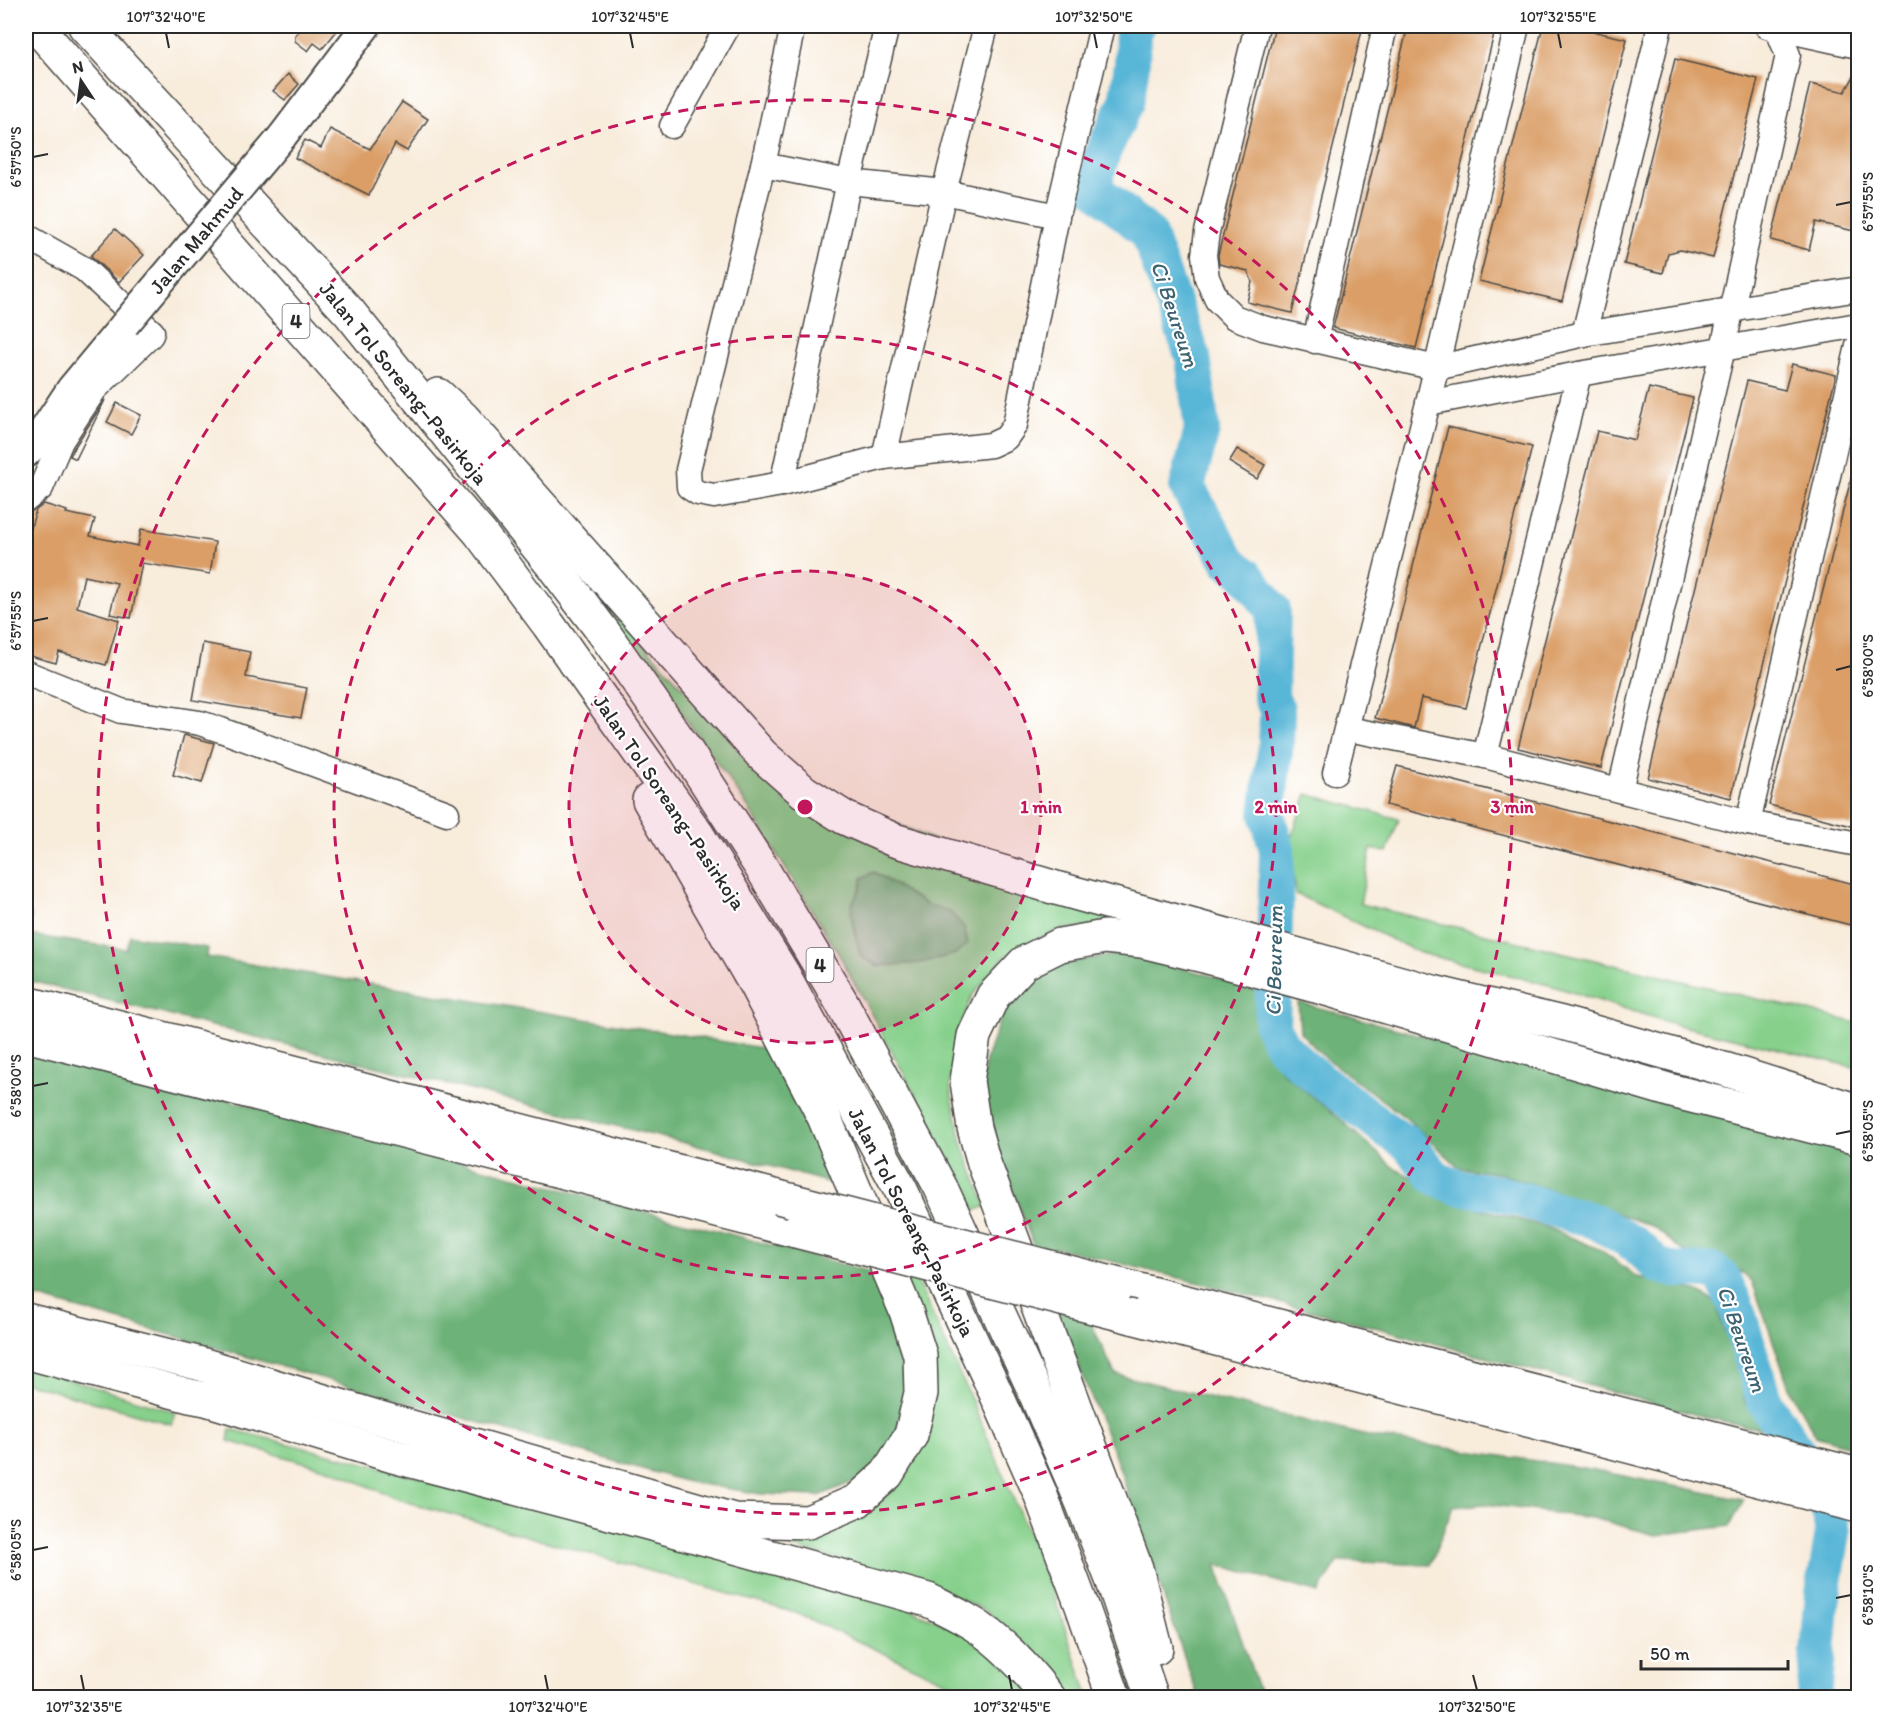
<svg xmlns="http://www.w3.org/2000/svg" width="1884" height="1723" font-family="Itim,sans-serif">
<rect width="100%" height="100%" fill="#fff"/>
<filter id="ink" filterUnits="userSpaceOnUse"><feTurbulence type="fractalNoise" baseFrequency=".0167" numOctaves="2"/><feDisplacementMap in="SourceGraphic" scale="12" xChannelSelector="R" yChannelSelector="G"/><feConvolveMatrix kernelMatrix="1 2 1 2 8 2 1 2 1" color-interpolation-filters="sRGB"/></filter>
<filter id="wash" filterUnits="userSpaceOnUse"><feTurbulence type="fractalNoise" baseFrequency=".008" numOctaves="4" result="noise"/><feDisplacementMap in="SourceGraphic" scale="24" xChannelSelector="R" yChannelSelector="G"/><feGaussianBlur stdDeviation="1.35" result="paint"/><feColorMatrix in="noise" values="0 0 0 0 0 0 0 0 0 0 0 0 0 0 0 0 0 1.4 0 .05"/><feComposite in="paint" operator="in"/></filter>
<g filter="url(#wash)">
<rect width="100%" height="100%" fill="#f8ecdb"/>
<!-- green -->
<g fill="#87d08c" stroke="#597e5c" stroke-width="1.5">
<path d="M597,594L753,763L1133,924L1061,929L1005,956L972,996L957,1035L950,1087L962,1143L986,1206L975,1211L922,1107L838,953L744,801Z"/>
<path d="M1307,794L1399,819L1387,852L1371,849L1360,904L1858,1023V1068L1674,1024L1549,985L1420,953L1296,894L1289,843Z"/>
<path d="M914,1274L973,1403L1050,1585L1089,1697H1066L1030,1651L987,1611L915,1580L716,1527L871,1509L905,1479L928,1432L906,1276Z"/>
<path d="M26,1366L175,1412L172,1424L26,1383Z"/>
<path d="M230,1429L851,1586L982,1638L1035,1697H980L796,1613L394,1498L335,1471L228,1441Z"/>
</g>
<!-- forest -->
<g fill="#6db278" stroke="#4c6e52" stroke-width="1.5">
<path d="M874,872L927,905L949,911L964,927L968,944L955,954L920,963L878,966L861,957C858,944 849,918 852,905C855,893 862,893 862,878Z"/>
<path d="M26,914L31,915L28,935L126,949L130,935L208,948L207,957L774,1050L814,1135L834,1184L713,1150L26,980Z"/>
<path d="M1120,954L1206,974L1257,991L1256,1021L1281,1071L1338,1117L1394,1168L1460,1203L1547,1227L1601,1250L1637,1277L1670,1283L1699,1292L1716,1302L1723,1329L1745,1363L1744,1400L1766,1430L1708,1418L1371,1326L1055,1247L1115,1374L1372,1437L1584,1468L1744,1500L1730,1526L1656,1535L1592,1518L1485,1504L1453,1507L1430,1565L1339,1561L1318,1593L1216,1564L1261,1697H1198L1117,1461L1080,1370L1006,1172L980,1095L986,1059L1006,1002L1053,965Z"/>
<path d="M1298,1002L1858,1154V1449L1816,1436L1791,1393L1752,1281L1728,1262L1681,1250L1654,1227L1570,1196L1501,1174L1460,1168L1406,1118L1324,1057L1300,1032Z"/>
<path d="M26,1046L879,1274L910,1380L892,1449L862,1478L819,1496L761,1494L688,1482L26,1294Z"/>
</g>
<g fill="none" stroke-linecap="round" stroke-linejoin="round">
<!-- river -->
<path stroke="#59b6d7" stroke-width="36" d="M1137,26L1133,31L1132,64L1126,103L1103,152L1093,187L1148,233L1193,357L1202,430L1187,487L1229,562L1246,575L1273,610L1271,698L1277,709L1276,743L1267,814L1277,850L1272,1026L1282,1046L1305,1068L1389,1132L1407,1143L1435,1177L1456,1187L1499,1193L1597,1222L1636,1245L1657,1265L1674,1270L1714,1271L1724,1280L1736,1306L1765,1403L1808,1467L1828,1506L1833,1533L1823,1593L1814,1698"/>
</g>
<g id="blocks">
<!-- building -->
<g fill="#da9e66">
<path d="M292,26H341L322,49L314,43L308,51L295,41V35L299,31Z"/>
<path d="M1275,26H1363L1292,313L1247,302L1252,282L1248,271L1219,264L1218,255Z"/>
<path d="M1408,26H1496L1416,348L1333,328Z"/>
<path d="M1543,26H1570L1627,39L1562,301L1479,281Z"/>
<path d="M1675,59L1758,79L1713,258L1680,250L1668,253L1663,273L1624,264Z"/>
<path d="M1858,69V232L1816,222L1809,250L1771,240L1810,84L1845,92Z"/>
<path d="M288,74L299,84L285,100L273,91Z"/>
<path d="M402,102L428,119L407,151L395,144L369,195L295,158L305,140L321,148L330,129L370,149Z"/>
<path d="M115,229L144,255L119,282L91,256Z"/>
<path d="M1792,364L1836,375L1731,798L1648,778L1747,381L1785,390Z"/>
<path d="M1649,388L1693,398L1601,768L1518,748L1597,431L1635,440Z"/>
<path d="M105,400L76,459L70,456L74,448Z"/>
<path d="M117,403L141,415L131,434L107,422Z"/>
<path d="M1448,427L1532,447L1466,708L1421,698L1414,728L1375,718Z"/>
<path d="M1237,449L1265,465L1257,479L1229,462Z"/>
<path d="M1853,471H1858V800L1852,826L1769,805Z"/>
<path d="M44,504L67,511L66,513L95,519L90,536L138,546L141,529L215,542L210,574L142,563L131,618L110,614L117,583L84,576L77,607L119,620L106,665L59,652L56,663L26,655V543L36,510Z"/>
<path d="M203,643L250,652L246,677L307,688L301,718L193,700Z"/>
<path d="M184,735L214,743L202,783L173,775Z"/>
<path d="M1397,766L1858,885V927L1386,805Z"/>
</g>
</g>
</g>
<g filter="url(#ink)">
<use href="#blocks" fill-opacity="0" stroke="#4a4845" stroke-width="1.5"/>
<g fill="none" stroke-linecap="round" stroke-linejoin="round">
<defs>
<g id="minor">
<path d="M793,26L763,165L688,470L689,487L698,493L714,496L782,484L884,457L991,445L1006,438L1015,425L1057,216L1102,26"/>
<path d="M1257,26L1207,232L1204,255L1207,278L1217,300L1234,317L1263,328L1436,368L1584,334L1858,289"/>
<path d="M1767,26L1858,46"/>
<path d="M672,126L728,26"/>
<path d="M763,165L849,182L944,192L1057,216"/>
<path d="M26,236L84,269L152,332L151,335L95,389L61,441L41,488L26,500"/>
<path d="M1584,334L1660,26"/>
<path d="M1315,341L1385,26"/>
<path d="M1428,403L1579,374L1858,325"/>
<path d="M884,457L944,192L986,26"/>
<path d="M782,484L849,182L887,26"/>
<path d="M26,673L121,711L200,723L221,730L447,813"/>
<path d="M1348,729L1485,756L1748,823L1858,844"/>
<path d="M1485,756L1579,374"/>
<path d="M1335,773L1428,403L1517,26"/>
<path d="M1620,790L1723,348L1788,55L1777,28L1778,26"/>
<path d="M1748,823L1858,346"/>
</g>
<g id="tertiary">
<path d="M281,138L366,26"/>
<path d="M26,453L34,445L71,389L125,324"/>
</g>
<g id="secondary">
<path d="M26,1003L778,1197"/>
<path d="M26,1035L796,1231"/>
<path d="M1119,1285L1858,1475"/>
<path d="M1132,1317L1858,1506"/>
</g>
<g id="motorway">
<path d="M36,26L480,533L548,624L697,834L783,974L901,1190L995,1391L1040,1493L1082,1606L1114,1698"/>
<path d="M85,26L349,312L553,566L604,633L685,749L763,870L842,1003L941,1188L1030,1381L1082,1502L1113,1582L1152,1698"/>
<path d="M438,395L463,418L762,755L804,792L845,818L894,840L1056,888L1433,992L1562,1023L1724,1069L1858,1111"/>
<path d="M26,1320L201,1364L380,1418L734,1520L808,1522L857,1501L887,1474L911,1435L921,1393L920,1355L906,1311L824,1117L755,984L649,800"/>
<path d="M26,1352L190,1396L206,1399L393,1456L652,1524L928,1600C940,1606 953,1612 965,1619C998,1637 1026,1668 1049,1698"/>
<path d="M1156,1648L1136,1568L984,1163L974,1128L967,1081L974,1036L993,996L1024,963L1060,945L1105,937L1142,941L1208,957L1316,986L1672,1091L1858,1138"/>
</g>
</defs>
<!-- minor casing -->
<use href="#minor" stroke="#4a4845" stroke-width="27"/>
<!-- tertiary casing -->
<use href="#tertiary" stroke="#4a4845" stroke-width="32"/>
<!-- secondary casing -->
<use href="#secondary" stroke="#4a4845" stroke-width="36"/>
<!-- motorway casing -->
<use href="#motorway" stroke="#4a4845" stroke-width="36"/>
<!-- minor -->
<use href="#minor" stroke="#fff" stroke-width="24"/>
<!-- tertiary -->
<use href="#tertiary" stroke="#fff" stroke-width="28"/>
<!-- secondary -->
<use href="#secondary" stroke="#fff" stroke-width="33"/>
<!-- motorway -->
<use href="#motorway" stroke="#fff" stroke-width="33"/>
<defs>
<path id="tertiary-bridge" d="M125,324L281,138"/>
<g id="secondary-bridge">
<path d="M778,1197L1119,1285"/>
<path d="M796,1231L1132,1317"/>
</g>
</defs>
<!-- tertiary-bridge casing -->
<use href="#tertiary-bridge" stroke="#4a4845" stroke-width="32" stroke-linecap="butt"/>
<!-- secondary-bridge casing -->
<use href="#secondary-bridge" stroke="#4a4845" stroke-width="36" stroke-linecap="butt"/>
<!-- tertiary-bridge -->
<use href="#tertiary-bridge" stroke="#fff" stroke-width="28"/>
<!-- secondary-bridge -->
<use href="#secondary-bridge" stroke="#fff" stroke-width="33"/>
</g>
</g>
<!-- ticks -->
<path fill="none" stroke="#2b2b2b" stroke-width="2" d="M166,33L169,48M630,33L633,48M1094,33L1097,48M1558,33L1561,48M33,157L48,154M1836,205L1851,202M33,621L48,618M1836,670L1851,666M33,1086L48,1083M1836,1134L1851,1131M33,1550L48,1547M1836,1598L1851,1595M81,1675L84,1690M545,1675L548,1690M1009,1675L1012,1690M1473,1675L1477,1690"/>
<!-- distance rings -->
<circle cx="805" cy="807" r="236" fill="#c2185b" fill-opacity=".12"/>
<g fill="none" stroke="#c2185b" stroke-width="3" stroke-dasharray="10 8">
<circle cx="805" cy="807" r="236"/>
<circle cx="805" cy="807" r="471"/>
<circle cx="805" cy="807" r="707"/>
</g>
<g text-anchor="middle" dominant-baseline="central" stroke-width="4.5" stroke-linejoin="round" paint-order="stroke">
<!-- shield labels -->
<g fill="#fff" stroke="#6b6b6b" stroke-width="1.5">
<rect x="282.5" y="304" width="27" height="34" rx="4.5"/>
<rect x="806.5" y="948" width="27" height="34" rx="4.5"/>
</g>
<g font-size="20" font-weight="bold" fill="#2b2b2b">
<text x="296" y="321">4</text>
<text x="820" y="965">4</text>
</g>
<!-- street labels -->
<g font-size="21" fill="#2b2b2b" stroke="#fff">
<text transform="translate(196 240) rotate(-50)">Jalan Mahmud</text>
<text transform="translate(404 383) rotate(51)">Jalan Tol Soreang–Pasirkoja</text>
<text transform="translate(670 802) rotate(56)">Jalan Tol Soreang–Pasirkoja</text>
<text transform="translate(912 1222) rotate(63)">Jalan Tol Soreang–Pasirkoja</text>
</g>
<!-- water labels -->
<g font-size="22" font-style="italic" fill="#3d6370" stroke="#fff">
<text transform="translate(1175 314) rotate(72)">Ci Beureum</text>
<text transform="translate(1274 961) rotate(-89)">Ci Beureum</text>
<text transform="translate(1742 1339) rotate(71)">Ci Beureum</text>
</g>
</g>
<circle cx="805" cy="807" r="9" fill="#c2185b" stroke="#fff" stroke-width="3"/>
<g font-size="18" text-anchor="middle" font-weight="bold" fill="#c2185b" stroke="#fff" stroke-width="4.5" stroke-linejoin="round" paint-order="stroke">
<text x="1041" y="813">1 min</text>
<text x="1276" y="813">2 min</text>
<text x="1512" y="813">3 min</text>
</g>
<!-- margin -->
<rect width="1884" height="1723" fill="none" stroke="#fff" stroke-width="66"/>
<!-- north arrow -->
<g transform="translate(81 81) rotate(347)" stroke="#ffffff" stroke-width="4.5" paint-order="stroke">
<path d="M0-4.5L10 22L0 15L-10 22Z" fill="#2b2b2b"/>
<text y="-9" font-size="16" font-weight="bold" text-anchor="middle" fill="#2b2b2b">N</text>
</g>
<!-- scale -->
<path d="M1641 1660v9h147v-9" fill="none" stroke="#2b2b2b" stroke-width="3"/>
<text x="1650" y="1660" font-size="18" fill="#2b2b2b" stroke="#ffffff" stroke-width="4.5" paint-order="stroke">50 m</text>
<rect x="33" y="33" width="1818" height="1657" fill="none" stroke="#2b2b2b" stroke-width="2"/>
<g font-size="15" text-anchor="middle" fill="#2b2b2b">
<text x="166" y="22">107°32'40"E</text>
<text x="630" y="22">107°32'45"E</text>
<text x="1094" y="22">107°32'50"E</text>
<text x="1558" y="22">107°32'55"E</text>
<text transform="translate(16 157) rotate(-90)" y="5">6°57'50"S</text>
<text transform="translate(1868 202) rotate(-90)" y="5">6°57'55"S</text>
<text transform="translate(16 621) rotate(-90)" y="5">6°57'55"S</text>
<text transform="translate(1868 666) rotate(-90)" y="5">6°58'00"S</text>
<text transform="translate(16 1086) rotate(-90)" y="5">6°58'00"S</text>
<text transform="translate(1868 1131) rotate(-90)" y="5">6°58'05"S</text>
<text transform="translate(16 1550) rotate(-90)" y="5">6°58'05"S</text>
<text transform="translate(1868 1595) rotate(-90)" y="5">6°58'10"S</text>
<text x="84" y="1712">107°32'35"E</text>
<text x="548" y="1712">107°32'40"E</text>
<text x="1012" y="1712">107°32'45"E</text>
<text x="1477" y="1712">107°32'50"E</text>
</g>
</svg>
